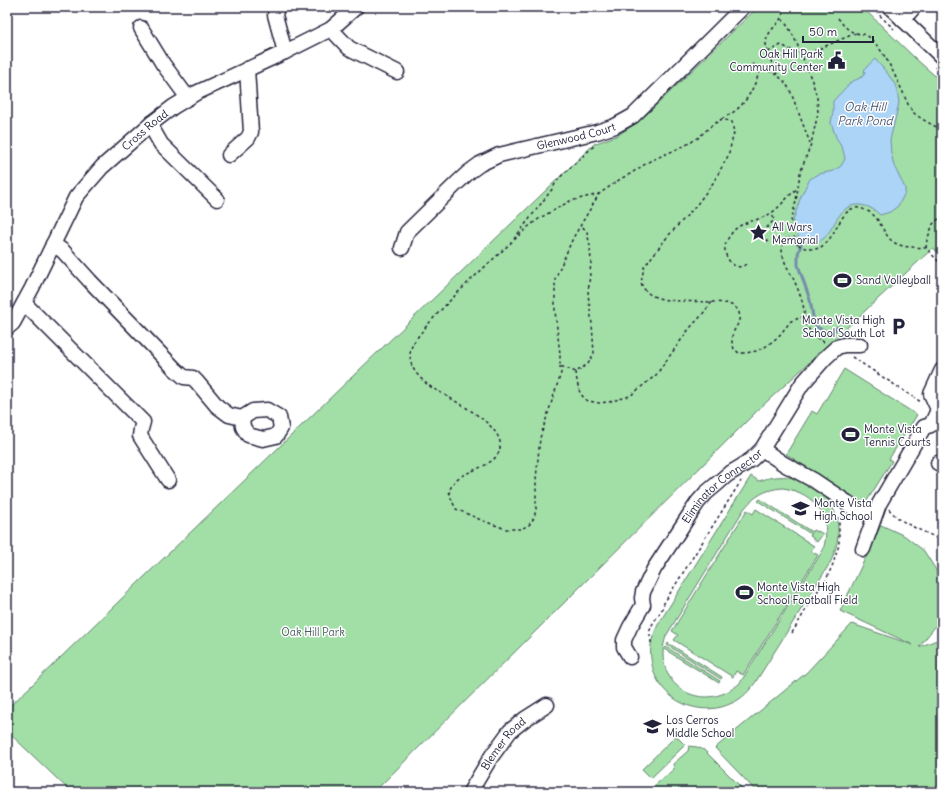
<svg xmlns="http://www.w3.org/2000/svg" width="949" height="799" font-family="Delius,sans-serif">
<rect width="100%" height="100%" fill="#fff"/>
<filter id="ink" filterUnits="userSpaceOnUse"><feTurbulence type="fractalNoise" baseFrequency=".025" numOctaves="2"/><feDisplacementMap in="SourceGraphic" scale="8" xChannelSelector="R" yChannelSelector="G"/><feConvolveMatrix kernelMatrix="1 2 1 2 8 2 1 2 1" color-interpolation-filters="sRGB"/></filter>
<g filter="url(#ink)">
<!-- green -->
<g fill="#a2dfa6" stroke="#628070" fill-rule="evenodd">
<path d="M758,7H862L916,59L942,82V256L933,248L759,409L374,792H71L7,731V709L594,144L618,135L632,126L648,113Z"/>
<path d="M844,369L917,415L889,459L892,461L865,504L786,454L812,411L817,414Z"/>
<path d="M751,476L759,481C779,474 795,475 813,487C841,504 844,535 830,563L755,683C749,691 742,699 732,703C704,717 668,705 655,675C651,664 649,651 652,640C654,634 656,628 659,623ZM783,488C816,493 833,518 823,550L740,683C702,717 650,684 666,636L744,509C754,496 766,489 783,488Z"/>
<path d="M760,499L812,532L813,530L817,532L818,531L823,534L817,542L813,539V538L810,536L811,534L758,501Z"/>
<path d="M756,509L814,546L811,551L818,555L743,675L736,671L733,677L674,640L678,635L672,631L747,510L753,514Z"/>
<path d="M881,525L905,536L924,551L936,570L942,592V598L938,623L919,647L942,638V738L941,737L942,739V792H757L715,748L806,673L852,624L913,645L840,611Z"/>
<path d="M668,643L722,677L721,679L667,645Z"/>
<path d="M666,647L720,681L719,683L664,649Z"/>
<path d="M676,736L685,745L651,778L642,769Z"/>
<path d="M689,746L697,747L704,750L746,792H647L674,769L673,764L688,751Z"/>
</g>
<!-- water -->
<path fill="#acd4f6" stroke="#758dab" d="M875,59L888,74L896,86L898,96L899,103L890,140L891,153L894,166L905,188V193L898,206L890,212L880,215C874,209 867,205 858,205C834,204 834,242 813,243C808,243 803,241 799,239L793,221L800,199L806,186L810,179L819,174L833,171L841,166L845,159L843,150L836,137L831,123L833,112V101L851,82L862,77L865,72L864,70C868,66 871,62 875,59Z"/>
<g fill="none" stroke-linecap="round" stroke-linejoin="round">
<!-- stream -->
<path stroke="#758dab" stroke-width="3" d="M803,241L801,244L798,254V265L810,300L814,322L818,328L828,332L833,331L838,327"/>
<defs>
<g id="minor">
<path d="M277,7L275,15L285,52"/>
<path d="M890,7L942,57"/>
<path d="M903,20L914,7"/>
<path d="M141,28L163,64L188,98"/>
<path d="M331,29L349,48L397,72"/>
<path d="M152,123L153,130L161,144L217,199"/>
<path d="M229,155L248,138L251,132L247,69"/>
<path d="M53,244L63,251L90,281L175,369L184,377L193,378L197,382L217,406L229,415L242,418L253,411L267,410L279,417L281,428L276,436L263,439L248,435L243,427L242,418"/>
<path id="s1" d="M402,248L407,232L457,183L469,172L480,164L499,155L597,132L615,126L633,116L743,7"/>
<path d="M24,303L143,422L141,429L140,436L168,480"/>
<path id="s2" d="M7,328L13,323L32,288L76,197L102,167L152,123L173,107L196,93L285,52L331,29L356,7"/>
<path d="M942,370L931,394L942,418"/>
<path d="M762,449L784,464L815,481L845,501L854,509L866,513L876,512"/>
<path d="M938,463L942,465"/>
<path d="M863,549L879,504L924,427L931,425L938,410"/>
<path id="s3" d="M630,657L624,647V640L630,627L643,605L642,598L643,592L654,569L688,517L698,502L706,493L718,483L727,475L742,466L752,459L762,449L802,384L825,358L837,347L844,345H860"/>
<path id="s4" d="M470,792L491,757L510,731L525,719L547,705"/>
</g>
</defs>
<!-- minor casing -->
<use href="#minor" stroke="#22223b" stroke-width="17"/>
<!-- path -->
<g stroke="#22223b" stroke-width="1.5" stroke-dasharray="3 3" stroke-linecap="butt">
<path d="M871,7L894,29"/>
<path d="M838,18C843,25 848,31 856,33C863,35 864,32 870,38C885,52 893,72 902,90C905,97 908,106 913,112C920,119 933,125 942,130"/>
<path d="M782,19C792,30 796,42 802,56"/>
<path d="M768,52L781,45L801,55"/>
<path d="M752,64L767,70L777,75L784,81L790,90L810,143"/>
<path d="M935,67L942,74"/>
<path d="M777,74C773,65 767,54 766,44C766,28 785,24 783,7"/>
<path d="M722,119C726,116 731,114 735,111C749,100 755,84 761,68"/>
<path d="M514,239L553,188L557,180L596,144"/>
<path d="M768,242C764,240 763,237 762,233L774,220L772,213"/>
<path d="M797,245L790,225L796,201L800,173L811,144L818,113L817,97L812,81L802,56L856,33"/>
<path d="M926,248L927,240L933,224L942,216"/>
<path d="M746,264C736,273 724,258 725,248C725,243 728,238 731,234C739,222 753,222 766,216C779,210 786,197 798,188"/>
<path d="M712,302C723,302 743,304 739,320C738,326 733,330 732,337C731,341 733,345 734,349L739,353H746L756,351L765,347L778,337L791,321L805,316"/>
<path d="M824,342C818,339 811,334 808,328C803,320 805,309 802,301C800,294 797,287 794,280C788,268 775,250 787,237C796,241 798,248 811,249C836,251 837,205 859,208C861,208 863,209 865,210C882,216 882,236 895,243C904,248 916,247 926,248L939,262"/>
<path d="M852,357L921,402"/>
<path d="M560,366L561,373L540,438L536,479V509L534,518L529,525L521,529H506L481,520L456,509L452,501L449,491C452,485 454,480 460,477C472,469 497,465 500,448C505,423 445,397 428,385C422,380 415,373 412,366C410,360 409,352 412,346C415,339 425,328 430,322C460,288 495,258 528,227L540,218L570,201L599,194"/>
<path d="M576,372L577,382L580,393L584,398L588,401L599,403L609,402L630,396L656,375L689,329L701,316L712,302C695,301 665,303 651,295C646,292 643,288 641,283L644,267L668,236L695,207L713,183L728,156L734,133L732,122L722,119L712,125L698,138L684,146L650,161L630,174L622,178L599,194L573,238L555,279V311L560,354V366L576,372L588,364L594,353L592,324L588,294L591,262L590,246L587,232L581,225"/>
<path d="M889,509C901,525 926,531 942,541"/>
<path d="M837,519L845,516"/>
<path d="M792,633L814,596L826,580L833,564L839,545V518"/>
<path d="M651,643C651,639 649,634 650,630C653,620 662,613 664,603L741,481"/>
</g>
<!-- minor -->
<use href="#minor" stroke="#fff" stroke-width="14"/>
</g>
</g>
<!-- icons -->
<defs>
<symbol id="civic-bare" viewBox="-9 -9 18 18"><path d="M-.6-6.5H3V-4.5H.6V-3L4-1V1h2V6H-6V1h2V-1L-.6-3ZM-1.2 2.5V6h2.4V2.5Z" fill="#22223b" stroke="#fff" stroke-width="2.5" paint-order="stroke"/></symbol>
<symbol id="sight-bare" viewBox="-9 -9 18 18"><path d="M0-6L1.8-2.2L6-1.7L2.9 1.2L3.7 5.4L0 3.3L-3.7 5.4L-2.9 1.2L-6-1.7L-1.8-2.2Z" fill="#22223b" stroke="#fff" stroke-width="2.5" paint-order="stroke"/></symbol>
<symbol id="stadium-bare" viewBox="-9 -9 18 18"><path d="M0-5a6.5 5 0 1 0 0 10a6.5 5 0 1 0 0-10ZM-3.5-1.8h7v3.6h-7Z" fill="#22223b" stroke="#fff" stroke-width="2.5" paint-order="stroke"/></symbol>
<symbol id="parking-bare" viewBox="-9 -9 18 18"><path d="M-3.5-5.5H1a3.5 3.5 0 0 1 0 7H-1V5.5H-3.5ZM-1-3.4V-.6H.8a1.4 1.4 0 0 0 0-2.8Z" fill="#22223b" stroke="#fff" stroke-width="2.5" paint-order="stroke"/></symbol>
<symbol id="school-bare" viewBox="-9 -9 18 18"><path d="M0-5L7-2L0 1L-7-2ZM-4 1L0 2.5L4 1V4Q0 6-4 4Z" fill="#22223b" stroke="#fff" stroke-width="2.5" paint-order="stroke"/></symbol>
</defs>
<g fill-rule="evenodd">
<use href="#civic-bare" x="824" y="48" width="25" height="25"/>
<use href="#sight-bare" x="746" y="220" width="25" height="25"/>
<use href="#stadium-bare" x="830" y="268" width="25" height="25"/>
<use href="#parking-bare" x="886" y="314" width="25" height="25"/>
<use href="#stadium-bare" x="838" y="422" width="25" height="25"/>
<use href="#school-bare" x="788" y="496" width="25" height="25"/>
<use href="#stadium-bare" x="732" y="580" width="25" height="25"/>
<use href="#school-bare" x="640" y="714" width="25" height="25"/>
</g>
<g text-anchor="middle" dominant-baseline="central" stroke-width="3" stroke-linejoin="round" paint-order="stroke">
<!-- poi labels -->
<g font-size="11" fill="#22223b" stroke="#fff" text-anchor="start">
<text x="823" y="54" text-anchor="end">Oak Hill Park<tspan x="823" dy="13">Community Center</tspan></text>
<text x="772" y="227">All Wars<tspan x="772" dy="13">Memorial</tspan></text>
<text x="856" y="280">Sand Volleyball</text>
<text x="885" y="320" text-anchor="end">Monte Vista High<tspan x="885" dy="13">School South Lot</tspan></text>
<text x="864" y="429">Monte Vista<tspan x="864" dy="13">Tennis Courts</tspan></text>
<text x="814" y="503">Monte Vista<tspan x="814" dy="13">High School</tspan></text>
<text x="757" y="587">Monte Vista High<tspan x="757" dy="13">School Football Field</tspan></text>
<text x="666" y="720">Los Cerros<tspan x="666" dy="13">Middle School</tspan></text>
</g>
<!-- street labels -->
<g font-size="11" fill="#22223b" stroke="#fff">
<text stroke="none"><textPath href="#s2" startOffset="245">Cross Road</textPath></text>
<text stroke="none"><textPath href="#s1" startOffset="217">Glenwood Court</textPath></text>
<text stroke="none"><textPath href="#s3" startOffset="206">Eliminator Connector</textPath></text>
<text stroke="none"><textPath href="#s4" startOffset="59">Blemer Road</textPath></text>
</g>
<!-- park labels -->
<g font-size="11" fill="#485b5b" stroke="#fff">
<text x="313" y="632">Oak Hill Park</text>
</g>
<!-- water labels -->
<g font-size="12" font-style="italic" fill="#4b5773" stroke="#fff">
<text x="865" y="106">Oak Hill<tspan x="865" dy="14">Park Pond</tspan></text>
</g>
</g>
<!-- margin -->
<rect width="949" height="799" fill="none" stroke="#fff" stroke-width="24"/>
<rect x="12" y="12" width="925" height="775" fill="none" stroke="#22223b" stroke-width="1.5" filter="url(#ink)"/>
<!-- scale -->
<path d="M803 36v6h70v-6" fill="none" stroke="#22223b" stroke-width="2"/>
<text x="809" y="36" font-size="12" fill="#22223b" stroke="#ffffff" stroke-width="3" paint-order="stroke">50 m</text>
</svg>
